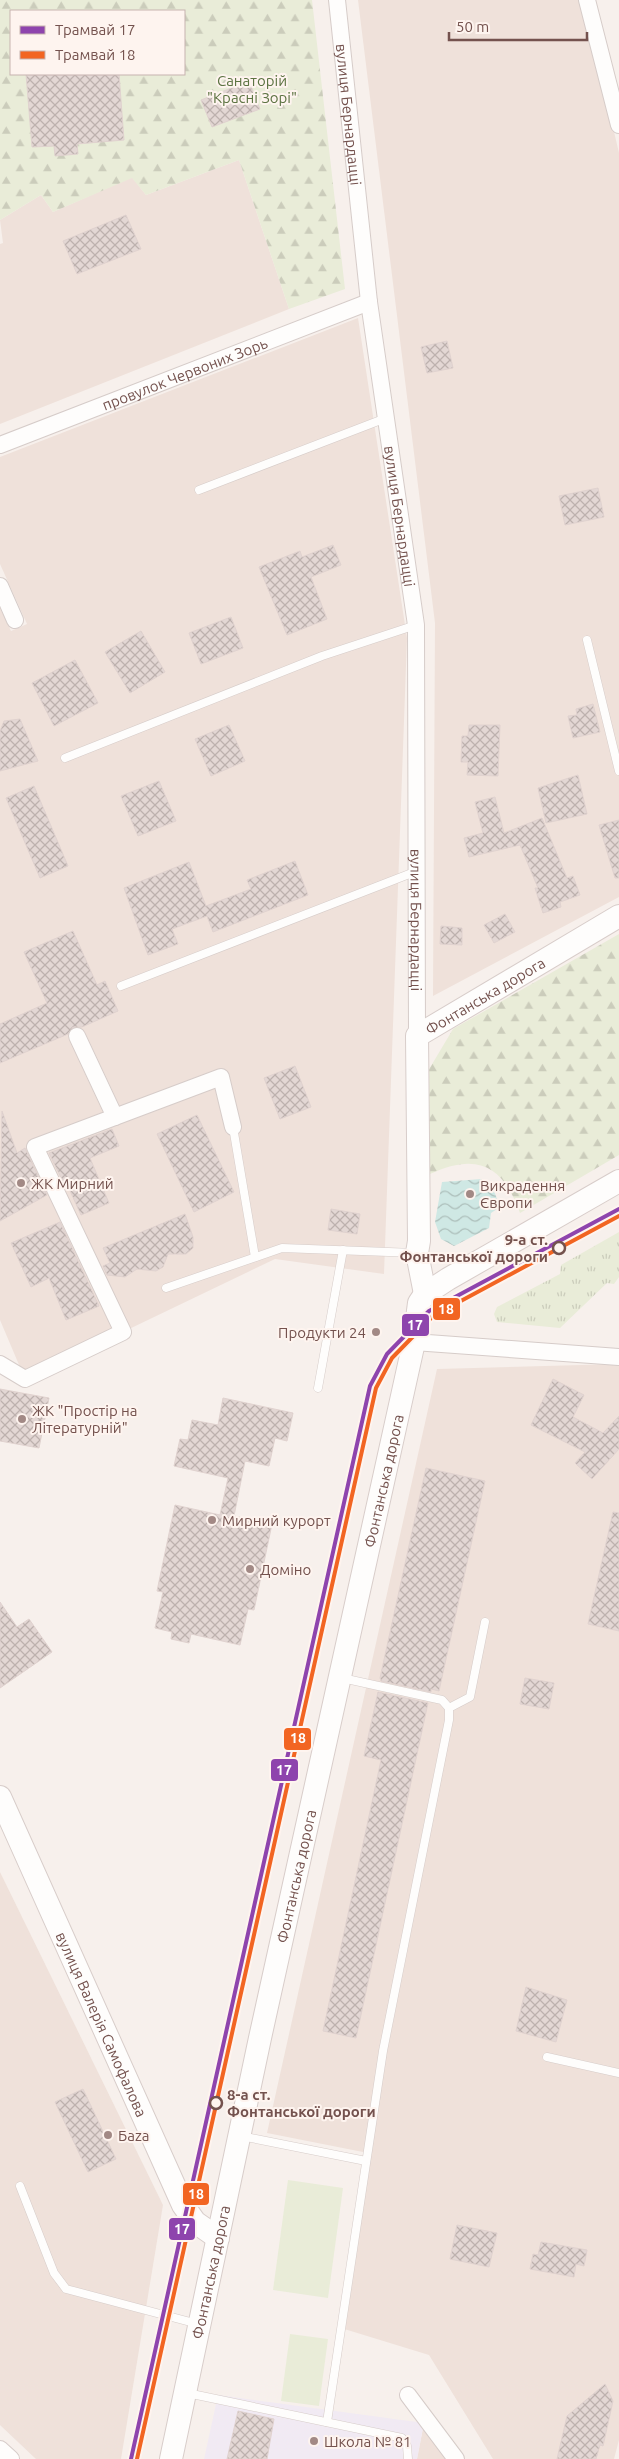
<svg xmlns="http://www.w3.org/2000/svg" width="619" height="2459" font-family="Ubuntu,sans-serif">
<defs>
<pattern id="grass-tufts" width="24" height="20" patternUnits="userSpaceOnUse" patternTransform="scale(1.25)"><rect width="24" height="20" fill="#e9ecd8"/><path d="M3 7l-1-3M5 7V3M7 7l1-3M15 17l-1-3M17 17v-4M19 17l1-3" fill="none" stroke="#cbccbb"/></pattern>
<pattern id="forest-firs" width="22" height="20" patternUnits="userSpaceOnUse" patternTransform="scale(1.25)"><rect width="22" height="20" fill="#e9ecd8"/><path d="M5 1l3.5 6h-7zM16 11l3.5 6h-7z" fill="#cbccbb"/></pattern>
<pattern id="water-waves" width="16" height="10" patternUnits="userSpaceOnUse" patternTransform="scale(1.25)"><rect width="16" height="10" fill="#cfe8e4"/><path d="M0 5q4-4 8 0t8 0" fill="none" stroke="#adbfbb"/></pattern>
<pattern id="building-cross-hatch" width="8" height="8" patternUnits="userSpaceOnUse" patternTransform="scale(1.25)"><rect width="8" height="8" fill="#e3d7d4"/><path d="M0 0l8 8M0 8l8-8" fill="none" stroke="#bdb1ae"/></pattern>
</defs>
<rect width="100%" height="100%" fill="#f7f0ec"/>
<!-- residential -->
<g fill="#efe1da">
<path d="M358,0H583L619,153V897L433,996L435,623Z"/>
<path d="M239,160L289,309L0,424V244L3,243L0,220L41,195L53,212L132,177L146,195Z"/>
<path d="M358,318L407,638L384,1274L275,1259L25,1379L0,1320V608L11,631L27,624L0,564V457Z"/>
<path d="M619,1364V2440L614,2459H493L429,2355L341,2328L368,2153L267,2133L437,1369Z"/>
<path d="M0,1872L163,2205L121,2459H36L0,2425Z"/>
<path d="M424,2423L452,2459H417Z"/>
</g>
<!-- education -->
<path fill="#f1eaf3" d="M218,2395L424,2423L417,2459H204Z"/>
<!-- grass -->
<path fill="url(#grass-tufts)" d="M619,1232V1277L614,1284L607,1283L560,1328L497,1322L494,1314L497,1307L560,1274L561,1265Z"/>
<!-- forest -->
<g fill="url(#forest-firs)" fill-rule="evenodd">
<path d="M0,0H312L345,289L289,309L239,160L146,195L132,178L53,212L41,195L0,220ZM11,11H184V74H11Z"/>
<path d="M619,934V1155L520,1213C503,1165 477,1152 430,1174L428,1071L453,1029Z"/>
</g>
<!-- garden -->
<g fill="#e9ecd8">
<path d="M288,2180L343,2188L328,2298L273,2290Z"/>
<path d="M290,2334L328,2339L319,2406L281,2401Z"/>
</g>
<!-- water -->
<path fill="url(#water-waves)" d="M482,1179L491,1183L500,1207L491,1213L489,1228L454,1246L441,1239L435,1222L442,1182Z"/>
<!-- building -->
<g fill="url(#building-cross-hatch)" stroke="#e0d2cf">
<path d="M26,74H119L124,140L77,144L78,154L55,156L54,146L32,147Z"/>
<path d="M249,81L260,109L212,127L201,100Z"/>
<path d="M126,215L141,249L77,274L63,241Z"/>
<path d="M447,341L453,368L427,373L421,347Z"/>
<path d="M598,488L604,517L565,525L559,496Z"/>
<path d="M333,545L341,565L311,577L327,619L287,635L259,567L300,551L302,557Z"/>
<path d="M231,617L243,648L201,664L189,633Z"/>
<path d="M141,631L165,672L130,693L105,652Z"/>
<path d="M75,660L98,703L54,726L32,683Z"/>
<path d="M593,704L600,732L573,738L568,716L577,715L576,709Z"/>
<path d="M20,719L38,761L0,771V731L4,721Z"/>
<path d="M229,725L245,761L211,776L195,739Z"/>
<path d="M469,725H500L498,776L467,775L468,762H461L462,736H468Z"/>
<path d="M578,775L587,814L546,823L538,788Z"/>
<path d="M159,781L176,821L138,836L121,796Z"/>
<path d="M34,786L68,866L40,878L6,798Z"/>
<path d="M495,797L504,833L542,818L567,878L573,876L580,895L560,902L561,907L543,913L535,888H538L520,845L469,857L464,838L483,833L475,802Z"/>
<path d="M619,820V878H615L599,825Z"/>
<path d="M295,861L308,895L213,932L207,916L172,929L178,944L148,955L124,888L189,862L206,906L251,889L247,880Z"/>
<path d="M505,914L515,932L494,943L484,925Z"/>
<path d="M441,926L462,928V945L440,944Z"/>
<path d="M73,931L97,985L105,981L118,1011L82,1027H73L68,1034L0,1063V1024L47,1003L24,952Z"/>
<path d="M295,1066L311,1107L280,1119L264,1078Z"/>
<path d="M2,1111L17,1153L25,1148L47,1195L0,1221Z"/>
<path d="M197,1115L234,1192L194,1212L157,1134Z"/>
<path d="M112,1129L119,1146L90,1158L109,1203L81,1215L67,1184L65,1186L49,1153Z"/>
<path d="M331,1209L360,1214L357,1234L328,1230Z"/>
<path d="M185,1214L193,1237V1248L186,1254H168L163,1267L156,1271L137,1269L125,1277L107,1275L103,1266L110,1263L103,1248Z"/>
<path d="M60,1222L99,1306L66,1320L49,1278L31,1287L11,1243Z"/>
<path d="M553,1379L584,1395L573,1417L603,1433L619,1416V1449L592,1479L575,1463L585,1452L531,1425Z"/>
<path d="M0,1389L49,1398L39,1448L0,1441Z"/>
<path d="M223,1398L293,1413L287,1441L275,1438L269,1466L245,1461L234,1516L272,1524L254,1610L248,1609L240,1645L191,1634L189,1643L171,1639L172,1632L155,1628L163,1592L157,1591L175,1505L220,1515L228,1478L174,1466L180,1439L188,1440L192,1420L218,1425Z"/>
<path d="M426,1468L485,1481L439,1691L431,1689V1692L381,1681L380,1678Z"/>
<path d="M613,1512L619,1513V1631L588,1624Z"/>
<path d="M0,1602L17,1627L29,1619L52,1652L0,1688Z"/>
<path d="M525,1678L554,1683L549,1709L520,1704Z"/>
<path d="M378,1692L428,1703L356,2038L323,2031L381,1760L364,1756Z"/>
<path d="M526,1987L567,2000L556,2042L516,2031Z"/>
<path d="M83,2089L116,2159L88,2172L55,2102Z"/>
<path d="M457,2225L497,2233L489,2267L450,2259Z"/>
<path d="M541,2242L587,2250L584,2266L576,2264L574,2277L530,2269L533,2254L538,2255Z"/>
<path d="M605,2384L613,2401L603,2446L600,2445L596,2459H557L567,2416Z"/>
<path d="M238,2411L274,2419L267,2459H227Z"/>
</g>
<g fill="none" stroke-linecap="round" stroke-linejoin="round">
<defs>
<g id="lane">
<path d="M199,490L386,418"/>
<path d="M587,640L619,771"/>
<path d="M65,758L322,656L416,625"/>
<path d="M121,986L417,871"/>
<path d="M233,1127L255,1257"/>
<path d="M166,1288L282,1248L415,1253"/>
<path d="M318,1388L343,1250"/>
<path d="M449,1708L470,1697L485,1622"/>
<path d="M547,2057L619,2073"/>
<path d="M241,2136L366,2161"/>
<path d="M20,2186L54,2273L66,2289L198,2324"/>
<path d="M187,2393L402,2438L407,2446L408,2459"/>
<path d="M327,2422L383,2051L449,1720V1708L442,1700L342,1678"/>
</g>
<g id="street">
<path id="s1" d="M337,0L369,302L416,625L417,1036"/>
<path d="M587,0L619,125"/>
<path id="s2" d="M0,445L369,302"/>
<path d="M0,586L15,620"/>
<path d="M77,1036L115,1117"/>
<path d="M414,1342L619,1357"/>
<path d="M0,1364L25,1379L123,1332L35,1147L221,1077L233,1127"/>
<path d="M408,2395L456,2459"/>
<path d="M0,2449L11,2459"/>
</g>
<g id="secondary">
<path id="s3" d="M425,1294L417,1253L419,1241L417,1036L619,916"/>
<path id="s4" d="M0,1797L183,2205L195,2222L218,2238"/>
<path id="s5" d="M171,2459L260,2038L414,1342L419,1303L425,1294L448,1279L619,1181"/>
</g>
</defs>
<!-- lane casing -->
<use href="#lane" stroke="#d6ccc9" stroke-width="9"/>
<!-- street casing -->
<use href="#street" stroke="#d6ccc9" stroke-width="18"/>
<!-- secondary casing -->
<use href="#secondary" stroke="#d8cdca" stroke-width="24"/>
<!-- lane -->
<use href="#lane" stroke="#fefdfc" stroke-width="8"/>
<!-- street -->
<use href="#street" stroke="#fefdfc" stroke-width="16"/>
<!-- secondary -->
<use href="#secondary" stroke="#fefdfc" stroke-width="22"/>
<defs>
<path id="tram-1" d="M131,2459L370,1386L387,1354L429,1311L619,1209"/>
<path id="tram-2" d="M137,2459L376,1388L392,1358L433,1316L619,1216"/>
</defs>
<!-- tram-1 casing -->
<use href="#tram-1" stroke="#fef4ef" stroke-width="8"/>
<!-- tram-2 casing -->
<use href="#tram-2" stroke="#fef4ef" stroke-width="8"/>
<!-- tram-1 -->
<use href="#tram-1" stroke="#8e44ad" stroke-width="4"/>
<!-- tram-2 -->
<use href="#tram-2" stroke="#f26522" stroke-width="4"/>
</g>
<!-- markers -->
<g fill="#a28985" stroke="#fef4ef" stroke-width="2">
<circle cx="21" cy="1183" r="5"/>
<circle cx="470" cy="1194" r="5"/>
<circle cx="376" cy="1332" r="5"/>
<circle cx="22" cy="1419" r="5"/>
<circle cx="212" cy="1520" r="5"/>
<circle cx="250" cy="1569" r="5"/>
<circle cx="108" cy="2135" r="5"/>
<circle cx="314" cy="2441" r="5"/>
</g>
<g fill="#fef4ef" stroke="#74524e" stroke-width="2.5">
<circle cx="559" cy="1248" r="6"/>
<circle cx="216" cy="2103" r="6"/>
</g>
<g text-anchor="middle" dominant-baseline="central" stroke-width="4" stroke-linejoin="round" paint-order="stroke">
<!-- park labels -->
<g font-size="15" fill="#5d7443" stroke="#fef4ef">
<text x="252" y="80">Санаторій<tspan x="252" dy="17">"Красні Зорі"</tspan></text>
</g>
<!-- street labels -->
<g font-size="15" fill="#74524e" stroke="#fef4ef">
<text stroke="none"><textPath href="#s1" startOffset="115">вулиця Бернардацці</textPath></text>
<text stroke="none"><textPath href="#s2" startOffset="198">провулок Червоних Зорь</textPath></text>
<text stroke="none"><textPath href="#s1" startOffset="520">вулиця Бернардацці</textPath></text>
<text stroke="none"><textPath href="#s1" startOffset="925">вулиця Бернардацці</textPath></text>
<text stroke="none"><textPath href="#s3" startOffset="338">Фонтанська дорога</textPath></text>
<text stroke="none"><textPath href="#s5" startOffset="1001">Фонтанська дорога</textPath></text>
<text stroke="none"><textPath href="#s5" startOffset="596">Фонтанська дорога</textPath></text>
<text stroke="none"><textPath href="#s4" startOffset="249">вулиця Валерія Самофалова</textPath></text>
<text stroke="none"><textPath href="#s5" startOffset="191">Фонтанська дорога</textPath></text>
</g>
<!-- poi labels -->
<g font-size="15" fill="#74524e" stroke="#fef4ef" text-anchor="start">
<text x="31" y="1183">ЖК Мирний</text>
<text x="480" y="1185">Викрадення<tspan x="480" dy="17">Європи</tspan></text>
<text x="366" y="1332" text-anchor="end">Продукти 24</text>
<text x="32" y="1410">ЖК "Простір на<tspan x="32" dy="17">Літературній"</tspan></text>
<text x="222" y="1520">Мирний курорт</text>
<text x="260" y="1569">Доміно</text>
<text x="118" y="2135">Баzа</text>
<text x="324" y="2441">Школа № 81</text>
</g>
<!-- stop labels -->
<g font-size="15" font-weight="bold" fill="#74524e" stroke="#fef4ef" text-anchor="end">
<text x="548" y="1239">9-а ст.<tspan x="548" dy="17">Фонтанської дороги</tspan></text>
<text x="227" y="2094" text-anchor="start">8-а ст.<tspan x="227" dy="17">Фонтанської дороги</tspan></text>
</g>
</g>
<g stroke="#fef4ef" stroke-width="2">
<rect x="432" y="1297" width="29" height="24" rx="5" fill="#f26522"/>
<rect x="401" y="1313" width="29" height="24" rx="5" fill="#8e44ad"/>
<rect x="283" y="1727" width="29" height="24" rx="5" fill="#f26522"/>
<rect x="270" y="1758" width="29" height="24" rx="5" fill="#8e44ad"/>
<rect x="182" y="2182" width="28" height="24" rx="5" fill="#f26522"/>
<rect x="168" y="2217" width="28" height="24" rx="5" fill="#8e44ad"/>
</g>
<g font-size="14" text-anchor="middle" font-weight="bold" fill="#fff">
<text x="446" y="1314">18</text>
<text x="415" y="1330">17</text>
<text x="298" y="1743">18</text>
<text x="284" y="1775">17</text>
<text x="196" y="2199">18</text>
<text x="182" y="2234">17</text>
</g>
<!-- legend -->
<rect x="10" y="10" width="175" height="65" fill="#fef4ef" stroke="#c7b3af"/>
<rect x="20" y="26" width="25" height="8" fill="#8e44ad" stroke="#c7b3af"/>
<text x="55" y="35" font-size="15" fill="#74524e">Трамвай 17</text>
<rect x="20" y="51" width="25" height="8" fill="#f26522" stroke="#c7b3af"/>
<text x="55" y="60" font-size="15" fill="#74524e">Трамвай 18</text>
<!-- scale -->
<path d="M449 32v8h138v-8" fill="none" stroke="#74524e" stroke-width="2.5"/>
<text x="456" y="32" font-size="15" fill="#74524e" stroke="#fef4ef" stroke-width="4" paint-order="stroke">50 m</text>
</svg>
